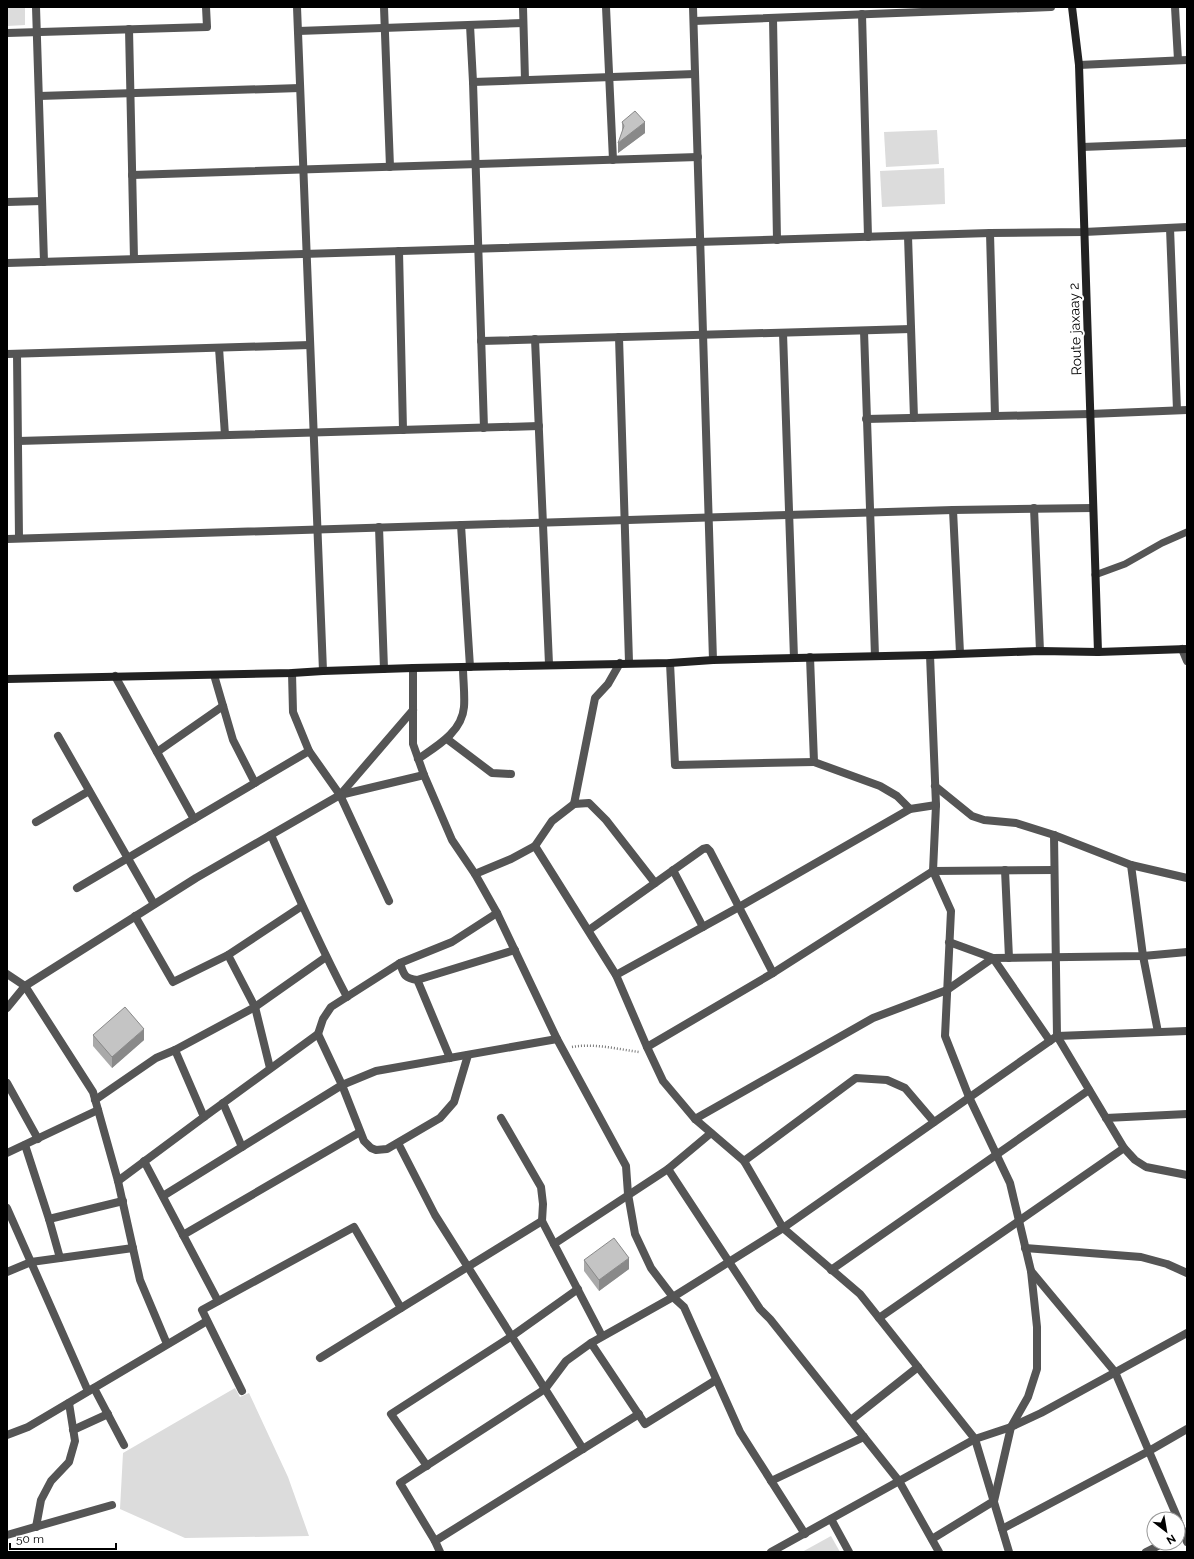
<svg xmlns="http://www.w3.org/2000/svg" width="1194" height="1559" font-family="Raleway,sans-serif">
<rect width="100%" height="100%" fill="#fff"/>
<!-- green -->
<g fill="#dcdcdc">
<path d="M7,7H25V25L7,26Z"/>
<path d="M937,130L939,164L886,167L884,132Z"/>
<path d="M944,168L945,204L882,207L880,171Z"/>
<path d="M235,1388L240,1397L249,1393L288,1477L309,1536L185,1538L120,1509L123,1453Z"/>
<path d="M831,1536L840,1552H802Z"/>
</g>
<g fill="none" stroke-linecap="round" stroke-linejoin="round">
<!-- path -->
<path stroke="#777" stroke-width="2.5" stroke-dasharray="1 2" stroke-linecap="butt" d="M572,1047C594,1043 617,1049 639,1052"/>
<!-- lane -->
<path stroke="#555" stroke-width="7" d="M1095,575L1125,564L1162,543L1187,532"/>
<!-- street -->
<g stroke="#555" stroke-width="8">
<path d="M36,7L44,262"/>
<path d="M297,7L323,671"/>
<path d="M384,7L390,167"/>
<path d="M523,7L525,80"/>
<path d="M606,7L613,160"/>
<path d="M693,7L713,660"/>
<path d="M1175,7L1178,60"/>
<path d="M862,14L868,237"/>
<path d="M773,18L777,240"/>
<path d="M694,21L1051,7"/>
<path d="M470,25L473,82L484,428"/>
<path d="M129,29L134,259"/>
<path d="M298,31L523,23"/>
<path d="M7,33L207,27L206,7"/>
<path d="M1079,65L1187,60"/>
<path d="M473,82L695,74"/>
<path d="M39,96L300,88"/>
<path d="M1082,147L1187,143"/>
<path d="M132,175L698,157"/>
<path d="M7,202L42,201"/>
<path d="M1170,228L1177,410"/>
<path d="M990,233L995,416"/>
<path d="M908,236L914,418"/>
<path d="M399,251L403,430"/>
<path d="M7,263L990,233L1084,232L1187,227"/>
<path d="M864,331L875,656"/>
<path d="M783,333L794,658"/>
<path d="M619,337L629,662"/>
<path d="M535,339L549,664"/>
<path d="M481,341L911,329"/>
<path d="M219,348L225,435"/>
<path d="M7,354L310,345"/>
<path d="M17,354L19,538"/>
<path d="M866,419L1090,414L1187,410"/>
<path d="M18,441L539,426"/>
<path d="M1034,508L1040,651"/>
<path d="M953,510L960,653"/>
<path d="M461,525L470,667"/>
<path d="M379,527L384,669"/>
<path d="M7,539L953,510L1093,508"/>
<path d="M1182,649L1187,661"/>
<path d="M930,655L936,805L933,871L951,911L945,1036L969,1097L1010,1183L1031,1271L1115,1372L1178,1519"/>
<path d="M810,657L814,762L880,786L897,796L910,809"/>
<path d="M620,663L608,684L595,698L574,804L552,821L535,846L511,859L475,874L497,913L557,1039L626,1166L628,1194L635,1234L651,1268L673,1297L684,1307L740,1432L805,1534"/>
<path d="M670,663L675,765L814,762"/>
<path d="M413,668V744L424,775L452,840L475,874"/>
<path d="M292,673L293,712L309,751L340,795L389,901"/>
<path d="M214,675L233,740L255,783"/>
<path d="M115,676L194,819"/>
<path d="M58,736L154,904"/>
<path d="M447,739L492,773L511,774"/>
<path d="M157,752L223,706"/>
<path d="M418,759C437,746 462,732 464,707C465,694 463,680 463,667"/>
<path d="M935,786L972,816L984,820L1016,823L1054,835L1131,865L1187,878"/>
<path d="M340,795L413,710"/>
<path d="M574,804L589,803L606,820L655,883"/>
<path d="M36,822L89,791"/>
<path d="M271,835C295,890 319,944 347,997"/>
<path d="M1054,835L1057,1036L1124,1148L1135,1160L1146,1167L1187,1175"/>
<path d="M535,846L616,975L647,1047L663,1081L695,1119L744,1161L783,1228L860,1294L975,1439L1009,1552"/>
<path d="M1131,865L1143,956L1158,1032"/>
<path d="M673,870L703,927"/>
<path d="M1005,870L1009,958"/>
<path d="M77,888L309,751"/>
<path d="M135,916L173,982L228,955L302,906"/>
<path d="M589,930L703,849L707,848L710,851L773,973"/>
<path d="M949,942L993,958L1050,1041"/>
<path d="M228,955L255,1007L270,1068"/>
<path d="M400,963C404,975 404,978 417,980L419,984L450,1058"/>
<path d="M7,974L25,986L93,1092L118,1181L140,1280L167,1344"/>
<path d="M616,975L739,907L910,809L936,805"/>
<path d="M417,980L515,950"/>
<path d="M7,1008L25,986L196,878L340,795L424,775"/>
<path d="M318,1034L342,1085L364,1141L371,1148L376,1150L387,1149L440,1118L454,1102L468,1055"/>
<path d="M647,1047L773,973L933,871L1054,870"/>
<path d="M175,1050L204,1117"/>
<path d="M7,1083L38,1139"/>
<path d="M95,1100L156,1058L175,1050L255,1007L326,957"/>
<path d="M223,1103L242,1147"/>
<path d="M501,1118L541,1187L543,1204L542,1221L602,1336"/>
<path d="M1106,1118L1187,1114"/>
<path d="M695,1119L873,1018L947,990L993,958L1143,956L1187,952"/>
<path d="M398,1143L435,1215L583,1449"/>
<path d="M25,1145L49,1219L60,1258"/>
<path d="M7,1153L98,1110"/>
<path d="M144,1161L218,1301"/>
<path d="M744,1161L856,1078L887,1080L905,1088L934,1122"/>
<path d="M668,1169L760,1309L770,1319L899,1481L939,1552"/>
<path d="M118,1181L204,1117L318,1034L323,1019L331,1007L400,963L452,942L497,913"/>
<path d="M163,1196L342,1085L376,1071L557,1039"/>
<path d="M7,1208L88,1391"/>
<path d="M49,1219L123,1201"/>
<path d="M183,1235L360,1132"/>
<path d="M554,1244L668,1169L711,1133"/>
<path d="M1025,1248L1141,1257L1167,1264L1187,1273"/>
<path d="M831,1270L1089,1090"/>
<path d="M7,1272L31,1262L133,1248"/>
<path d="M879,1318L1124,1148"/>
<path d="M591,1343L645,1424L716,1380"/>
<path d="M320,1358L542,1221"/>
<path d="M94,1388L124,1445"/>
<path d="M242,1391L202,1310L354,1227L401,1308"/>
<path d="M851,1420L918,1367"/>
<path d="M73,1430L108,1414"/>
<path d="M7,1435L28,1427L207,1321"/>
<path d="M427,1466L391,1414L512,1336L578,1289"/>
<path d="M771,1481L864,1437"/>
<path d="M831,1519L849,1552"/>
<path d="M1178,1520L1187,1542"/>
<path d="M36,1527L41,1500L51,1481L69,1462L75,1441L69,1403"/>
<path d="M1002,1529L1149,1451L1187,1429"/>
<path d="M7,1535L112,1505"/>
<path d="M932,1539L994,1501L1011,1427L1028,1397L1037,1369V1327L1031,1271"/>
<path d="M435,1541L639,1414"/>
<path d="M440,1552L435,1541L400,1483L545,1389L566,1361L591,1343L673,1297L783,1228L1057,1036L1187,1031"/>
<path d="M771,1552L975,1439L1011,1427L1041,1413L1187,1333"/>
<path d="M1146,1552L1164,1543"/>
</g>
<!-- secondary -->
<g stroke="#222" stroke-width="8">
<path d="M1072,7L1079,65L1098,652"/>
<path d="M7,679L292,673L323,671L413,668L670,663L713,660L930,655L1040,651L1098,652L1187,649"/>
</g>
</g>
<!-- wall -->
<g fill="#a9a9a9">
<path d="M622,122L645,133L618,153L622,132Z"/>
<path d="M93,1035L144,1040L112,1068L93,1046Z"/>
<path d="M584,1260L629,1269L599,1291L584,1271Z"/>
</g>
<!-- shaded-wall -->
<g fill="#898989">
<path d="M645,122V133L618,153V143Z"/>
<path d="M144,1029V1040L112,1068V1057Z"/>
<path d="M629,1258V1269L599,1291V1280Z"/>
</g>
<!-- building -->
<g fill="#c4c4c4" stroke="#898989">
<path d="M635,111L645,122L618,143L624,126L622,122Z"/>
<path d="M125,1007L144,1029L112,1057L93,1035Z"/>
<path d="M614,1238L629,1258L599,1280L584,1260Z"/>
</g>
<g text-anchor="middle" dominant-baseline="central" stroke-width="4" stroke-linejoin="round" paint-order="stroke">
<!-- street labels -->
<g font-size="14" fill="#000" stroke="#fff">
<text transform="translate(1075 329) rotate(-92)">Route jaxaay 2</text>
</g>
</g>
<!-- border -->
<rect width="1194" height="1559" fill="none" stroke="#000000" stroke-width="16"/>
<!-- north arrow -->
<g transform="translate(1166 1531) rotate(149)"><circle r="19" fill="#ffffff" stroke="#999999"/>
<path d="M0-3L7 15L0 10L-7 15Z" fill="#000000"/>
<text y="-6" font-size="11" font-weight="bold" text-anchor="middle" fill="#000000">N</text>
</g>
<!-- scale -->
<path d="M10 1543v6h106v-6" fill="none" stroke="#000000" stroke-width="2"/>
<text x="16" y="1543" font-size="12" fill="#000000" stroke="#ffffff" stroke-width="3" paint-order="stroke">50 m</text>
</svg>
